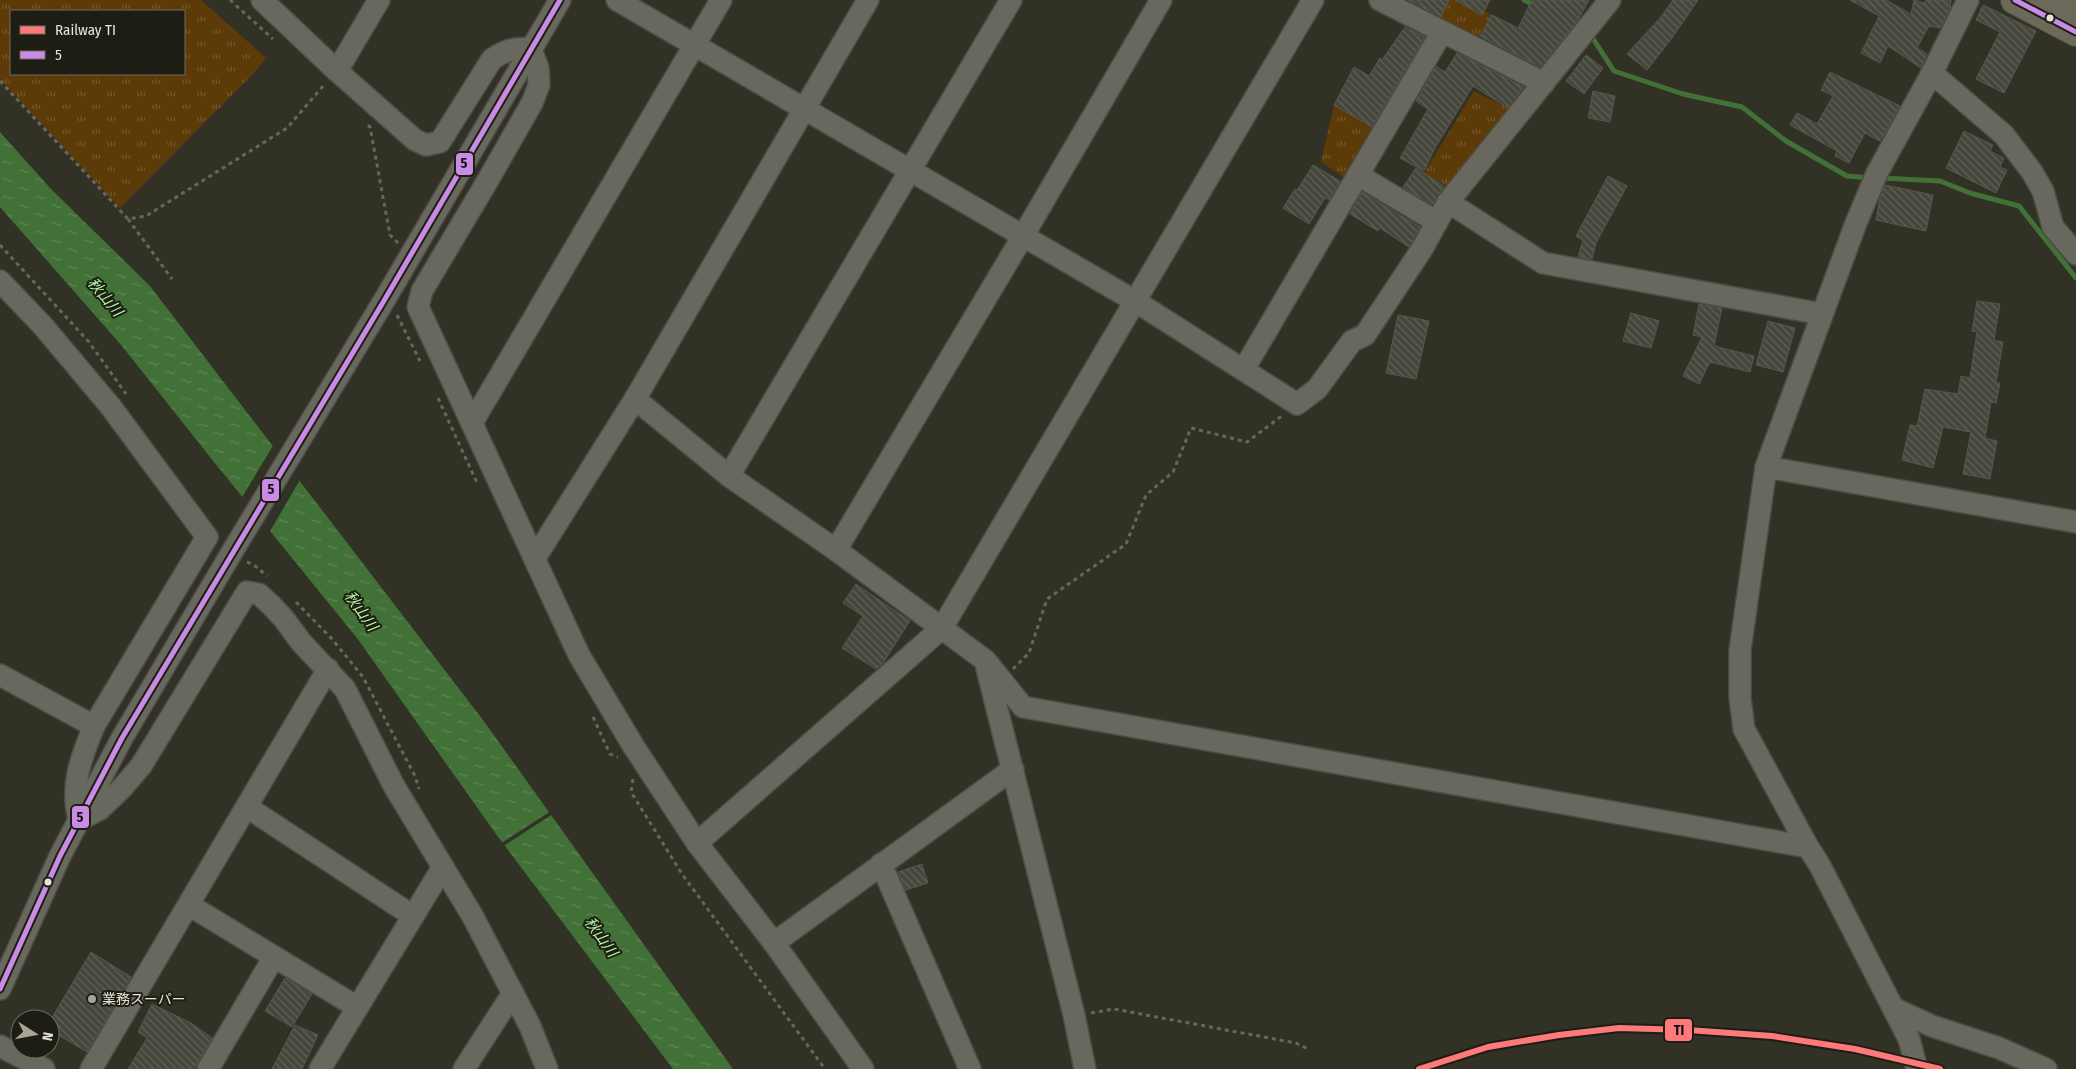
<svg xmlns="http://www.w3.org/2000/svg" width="2076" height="1069" font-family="'Fira Sans Condensed','Noto Sans JP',sans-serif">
<defs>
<pattern id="grass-tufts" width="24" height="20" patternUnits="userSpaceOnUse" patternTransform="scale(1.25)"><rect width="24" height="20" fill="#5d3b09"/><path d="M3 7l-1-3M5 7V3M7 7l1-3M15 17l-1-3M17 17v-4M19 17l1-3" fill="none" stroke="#74572c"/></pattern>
<pattern id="water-ripples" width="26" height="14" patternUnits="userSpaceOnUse" patternTransform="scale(1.25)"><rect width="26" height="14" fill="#427138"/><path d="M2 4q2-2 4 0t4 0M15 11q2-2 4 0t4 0" fill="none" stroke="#5d8554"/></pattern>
<pattern id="building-back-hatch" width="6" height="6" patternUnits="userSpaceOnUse" patternTransform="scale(1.25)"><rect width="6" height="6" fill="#46473c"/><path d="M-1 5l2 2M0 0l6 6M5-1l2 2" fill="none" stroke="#616157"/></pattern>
</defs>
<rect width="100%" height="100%" fill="#323125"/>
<!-- grass -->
<g fill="url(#grass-tufts)" fill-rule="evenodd">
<path d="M0,0H201L266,58L251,76L120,208L0,79ZM184,11V74H11V11Z"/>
<path d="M1449,0H1462L1492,15L1477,41L1438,23Z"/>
<path d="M1474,91L1514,111L1451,188L1424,173Z"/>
<path d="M1334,105L1377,130L1349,180L1321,162Z"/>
</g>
<!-- water -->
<path fill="url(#water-ripples)" d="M0,132L51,189L150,286L483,720L733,1069H673L496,834L357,638L214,462L122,346L0,207Z"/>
<!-- pier -->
<g fill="#323125">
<path d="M274,444L301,478L269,533L241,499Z"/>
<path d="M551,811L553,814L502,847L500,844Z"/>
</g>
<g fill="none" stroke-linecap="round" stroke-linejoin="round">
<!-- stream -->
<g stroke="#427138" stroke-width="5">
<path d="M1524,0L1536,6"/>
<path d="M1590,34L1614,71L1683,94L1742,107L1786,141L1847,176L1870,178"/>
<path d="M1881,178L1940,181L1970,193L2019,206L2076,278"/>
</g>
</g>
<!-- building -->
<g fill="url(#building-back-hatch)" stroke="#56574d">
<path d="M1408,0H1449L1441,17Z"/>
<path d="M1455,0H1490L1482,15Z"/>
<path d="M1532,0H1589L1577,22L1540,67L1480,36L1492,15L1518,28Z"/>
<path d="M1673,0H1698L1672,38L1647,70L1627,54L1660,18Z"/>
<path d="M1850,0H1886L1911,14L1914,0L1925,3L1926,0H1951L1950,9L1940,28L1929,26L1917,48L1927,54L1921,68L1888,46L1880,63L1861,53L1879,16Z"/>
<path d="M1983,5L2036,31L2004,93L1976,79L2000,32L1976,20Z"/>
<path d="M1405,27L1425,37L1372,127L1334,105L1354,67L1369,76L1380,58L1382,60Z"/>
<path d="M1457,53L1524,87L1508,108L1473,86L1435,148L1424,171L1400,158L1428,109L1416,101L1436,66L1445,72Z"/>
<path d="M1586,55L1603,68L1584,94L1566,81Z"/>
<path d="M1830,72L1900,106L1880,141L1865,133L1849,163L1835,156L1837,151L1790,125L1797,113L1817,124L1833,96L1821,90Z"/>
<path d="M1593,91L1615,96L1610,122L1588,118Z"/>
<path d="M1964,131L1993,145L1990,151L2004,158L2000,167L2007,170L1996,193L1946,168Z"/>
<path d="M1313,165L1340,181L1329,200L1325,198L1309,224L1283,208L1295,189L1297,190Z"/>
<path d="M1416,168L1444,186L1432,205L1403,187Z"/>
<path d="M1608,176L1627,186L1596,243L1592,259L1578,257L1583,240L1576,236Z"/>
<path d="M1885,185L1933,195L1926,231L1876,220L1880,198Z"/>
<path d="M1362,192L1420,227L1409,247L1380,228L1378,231L1350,214Z"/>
<path d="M1977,301L2000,304L1994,340L2003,342L1996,383H2000L1996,403L1991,402L1985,438L1997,441L1990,479L1963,474L1971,432L1943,427L1933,468L1902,460L1910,425L1917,426L1925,389L1958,394L1961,376L1970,378L1977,332L1972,331Z"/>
<path d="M1699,304L1722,308L1714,346L1754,356L1750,372L1710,362L1699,384L1683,376L1702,337L1693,335Z"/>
<path d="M1631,313L1659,321L1651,348L1623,341Z"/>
<path d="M1398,315L1429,321L1416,379L1386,373Z"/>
<path d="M1768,321L1795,328L1783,372L1756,365Z"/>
<path d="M856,584L910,621L883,663L876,669L842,648L863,616L843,603Z"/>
<path d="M922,864L928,883L906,890L898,872Z"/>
<path d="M91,952L131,977L87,1052L50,1030V1021Z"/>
<path d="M285,978L312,994L292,1027L265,1011Z"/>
<path d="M152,1004L191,1023L212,1038L194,1069H128L147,1038L138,1032Z"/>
<path d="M295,1025L318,1035L302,1069H272Z"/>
</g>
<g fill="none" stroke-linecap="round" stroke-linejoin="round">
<defs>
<g id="minor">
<path d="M262,0L337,71L415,140L426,145L440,142L492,59C506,50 515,47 531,49L538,68L539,85L532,103L488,180L422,291L418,307L579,655L634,747L697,843L774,943L863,1069"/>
<path d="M617,0L1135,301L1297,404L1317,389L1352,341L1365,335L1422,249L1448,202L1610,0"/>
<path d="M1380,0L1544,83"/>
<path d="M337,71L379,0"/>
<path d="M1932,73L2004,135L2032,172L2043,191L2053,227L2076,254"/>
<path d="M1358,175L1437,222"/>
<path d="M1448,202L1543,263L1822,314"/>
<path d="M0,281L43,326L111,407L207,537L94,726C81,758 70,785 79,820L100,809L122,788L141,766L247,592L259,594L272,606L284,619L301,642L345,689L394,786L472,915L530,1026L547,1069"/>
<path d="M1244,369L1442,32"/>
<path d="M635,399L729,476L836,550L986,661L1023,707L1808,847"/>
<path d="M472,423L721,0"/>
<path d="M1766,467L2076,522"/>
<path d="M729,476L1011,0"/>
<path d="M836,550L1023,236L1161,0"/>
<path d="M535,558L635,399L868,0"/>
<path d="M987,669L1074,1015L1085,1069"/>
<path d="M0,675L94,726"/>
<path d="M247,807L413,916"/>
<path d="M697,843L942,628L1313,0"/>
<path d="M881,864L970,1069"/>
<path d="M189,905L357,1007"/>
<path d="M774,943L1013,769"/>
<path d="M0,989L60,856L122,738L235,547L385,299L560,0"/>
<path d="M1893,1008L1932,1026L1999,1048L2046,1069"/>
<path d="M0,1046L44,1069"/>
<path d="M91,1069L328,669"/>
<path d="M208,1069L274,957"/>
<path d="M320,1069L443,867"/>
<path d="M464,1069L513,993"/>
<path d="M1917,1069L1909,1039L1819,864L1808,847L1744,729L1740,698V650L1766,467L1856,223L1877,173L1932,73L1968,0"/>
</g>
<g id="major">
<path d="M2015,0L2076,32"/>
<path d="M2060,0L2076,8"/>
</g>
</defs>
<!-- minor casing -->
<use href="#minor" stroke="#4d4c42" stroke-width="24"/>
<!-- major casing -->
<use href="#major" stroke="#4d4c42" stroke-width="30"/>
<!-- path -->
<g stroke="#68675e" stroke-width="3" stroke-dasharray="4 4" stroke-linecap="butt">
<path d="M230,0L273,39"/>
<path d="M0,81L128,219L146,216L287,128L324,85"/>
<path d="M368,125L370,127L390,235L398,243"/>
<path d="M128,219L172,279"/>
<path d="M0,245L89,342L126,394"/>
<path d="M397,315L420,361"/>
<path d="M438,398L478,485"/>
<path d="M247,562L254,565L267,576"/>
<path d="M296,602L332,639L363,677L415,776L419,789"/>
<path d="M1013,669L1029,653L1047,599L1126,544L1146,495L1173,472L1191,428L1247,442L1283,415"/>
<path d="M593,717L610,754L618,757"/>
<path d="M633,779L631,792L682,874L825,1069"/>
<path d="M1091,1013L1114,1009L1296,1043L1310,1050"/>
</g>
<!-- minor -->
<use href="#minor" stroke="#69685f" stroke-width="21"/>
<!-- major -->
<use href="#major" stroke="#6c685a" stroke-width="28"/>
<defs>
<g id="bus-1">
<path d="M2015,0L2076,32"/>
<path d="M0,989L60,856L122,738L385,299L560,0"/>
</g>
</defs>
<!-- bus-1 casing -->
<use href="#bus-1" stroke="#1e1d13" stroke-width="9"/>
<!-- bus-1 -->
<use href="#bus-1" stroke="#ca8be6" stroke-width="5"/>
<defs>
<path id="rail-1" d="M1419,1069L1488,1047L1559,1035L1619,1028L1688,1030L1772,1036L1855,1049L1940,1069"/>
</defs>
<!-- rail-1 casing -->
<use href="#rail-1" stroke="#1e1d13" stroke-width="10"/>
<!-- rail-1 -->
<use href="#rail-1" stroke="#fe7a7a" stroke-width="6"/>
</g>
<!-- markers -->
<g fill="#e4e3d5" stroke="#1e1d13" stroke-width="2">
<circle cx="2050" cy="18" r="4.5"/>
<circle cx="48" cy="882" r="4.5"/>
</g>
<circle fill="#a6a597" stroke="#1e1d13" stroke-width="2" cx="92" cy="999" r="5"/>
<g text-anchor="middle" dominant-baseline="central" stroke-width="4" stroke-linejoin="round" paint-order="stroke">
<!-- poi labels -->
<g font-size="14" fill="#e4e3d5" stroke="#1e1d13" text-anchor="start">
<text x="102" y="999">業務スーパー</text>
</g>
<!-- water labels -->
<g font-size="15" font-style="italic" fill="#b1faa3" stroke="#1e1d13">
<text transform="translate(105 297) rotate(50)">秋山川</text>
<text transform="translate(361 611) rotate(54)">秋山川</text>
<text transform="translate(601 937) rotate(54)">秋山川</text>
</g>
</g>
<g stroke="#1e1d13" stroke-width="2">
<rect x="455" y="152" width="19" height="24" rx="5" fill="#ca8be6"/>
<rect x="261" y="478" width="19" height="24" rx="5" fill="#ca8be6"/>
<rect x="71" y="805" width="19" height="24" rx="5" fill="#ca8be6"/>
<rect x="1664" y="1018" width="29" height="24" rx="5" fill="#fe7a7a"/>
</g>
<g font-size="14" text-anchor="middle" font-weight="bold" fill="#111">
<text x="464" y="168">5</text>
<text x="271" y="494">5</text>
<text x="80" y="822">5</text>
<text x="1679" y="1035">TI</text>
</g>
<!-- legend -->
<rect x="10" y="10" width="175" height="65" fill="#1e1d13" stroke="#6d6c61"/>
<rect x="20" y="26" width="25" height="8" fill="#fe7a7a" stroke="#6d6c61"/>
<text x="55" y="35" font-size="15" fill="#e4e3d5">Railway TI</text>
<rect x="20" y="51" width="25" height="8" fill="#ca8be6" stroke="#6d6c61"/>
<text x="55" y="60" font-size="15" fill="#e4e3d5">5</text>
<!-- north arrow -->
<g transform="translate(35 1034) rotate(101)"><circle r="24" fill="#1e1d13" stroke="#6d6c61"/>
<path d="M0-4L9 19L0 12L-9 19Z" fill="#a6a597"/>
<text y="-8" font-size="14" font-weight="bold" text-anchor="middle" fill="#e4e3d5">N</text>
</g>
</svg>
